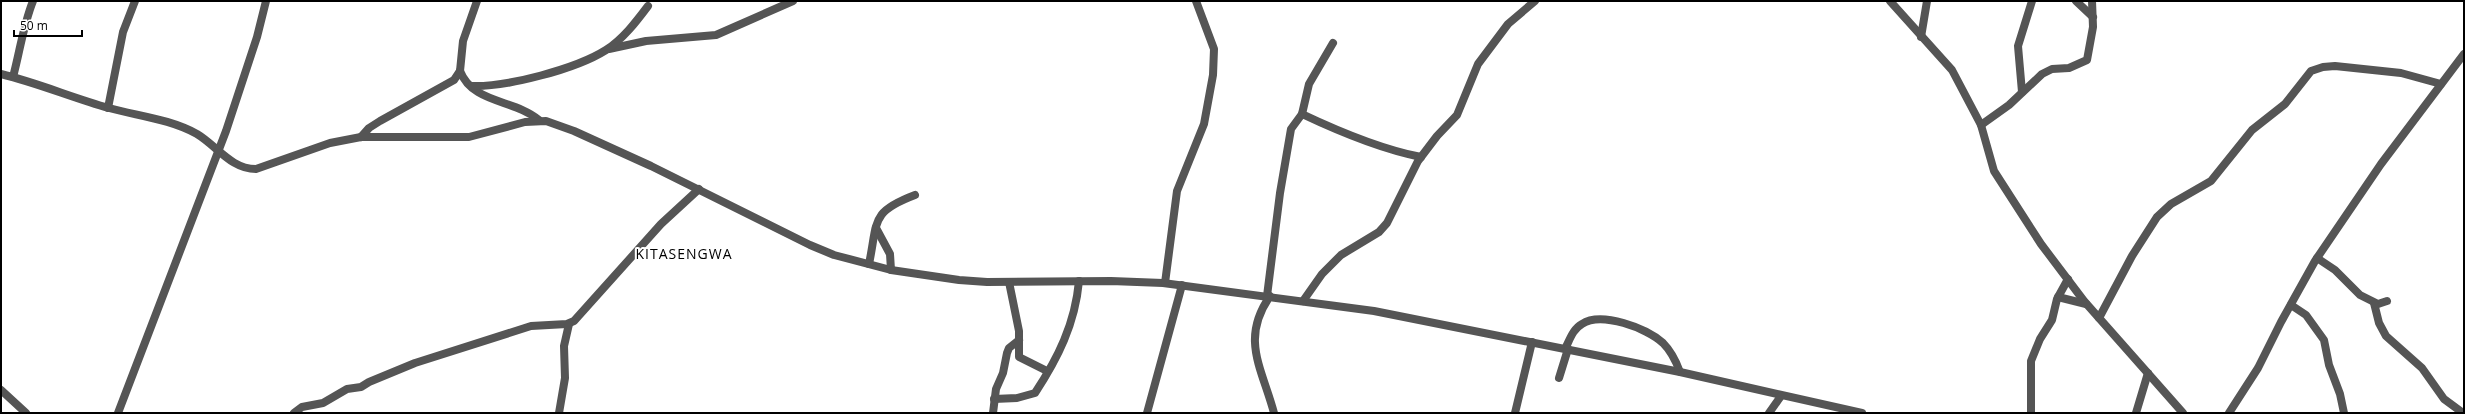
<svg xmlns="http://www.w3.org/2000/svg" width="2465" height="414" font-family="'Open Sans',sans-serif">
<rect width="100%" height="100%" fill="#fff"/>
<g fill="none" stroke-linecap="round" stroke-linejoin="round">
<!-- minor -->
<g stroke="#555" stroke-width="8">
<path d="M1890,1L1952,70L1981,125L1994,171L2041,244L2084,301L2183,413"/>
<path d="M2076,1L2093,17"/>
<path d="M1921,37L1927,1"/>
<path d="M609,49L646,41L716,35L793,1"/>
<path d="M460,71C473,104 514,99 539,120"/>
<path d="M1,74C38,83 73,98 109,108C138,116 170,119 197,134C217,146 231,169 256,169L330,143L361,137H469L525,122L546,121L574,131L651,166L810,245L834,255L891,270L959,280L987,282L1111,281L1163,283L1374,311L1680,372L1862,413"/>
<path d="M13,77C20,51 23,26 33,1"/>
<path d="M472,86C507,87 576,69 606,50C623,39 636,22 648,6"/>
<path d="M2022,92L2018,46L2032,1"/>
<path d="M108,108L123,32L135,1"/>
<path d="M1302,114C1340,132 1380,149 1421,157"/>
<path d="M1981,125L2009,105L2042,74L2052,69L2069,68L2087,60L2093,27L2092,1"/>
<path d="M361,137L369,128L380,121L454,80L460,71L463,41L477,1"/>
<path d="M876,228L890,254L891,270"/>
<path d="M2317,258L2335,270L2360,295L2378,304L2387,301"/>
<path d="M869,264C878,221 870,212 915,195"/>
<path d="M1009,282L1019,331V357L1047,371"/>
<path d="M1165,283L1177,191L1204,124L1213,75L1214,49L1196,1"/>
<path d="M1267,296L1280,193L1291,129L1302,114L1309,84L1333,43"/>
<path d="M1270,296C1240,339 1262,368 1274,413"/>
<path d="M2058,297L2086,304"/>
<path d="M1303,301L1322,274L1341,255L1379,232L1387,223L1418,161L1437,136L1457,115L1478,64L1508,24L1535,1"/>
<path d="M2374,303L2379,323L2386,336L2422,368L2444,399L2463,413"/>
<path d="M2291,305L2306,315L2324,340L2329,365L2340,394L2344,413"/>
<path d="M2099,318L2132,256L2157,217L2171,204L2211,181L2252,130L2285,104L2311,71L2323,67L2335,66L2401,73L2441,84"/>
<path d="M1565,349C1570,339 1573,329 1582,324C1601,311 1647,328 1663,343C1671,351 1676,361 1680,372"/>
<path d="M1559,378L1568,349"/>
<path d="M1,390L26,413"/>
<path d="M994,399L1017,398L1035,393C1058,358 1075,324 1079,281"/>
<path d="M118,413L226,131L257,37L266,1"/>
<path d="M294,413L302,407L323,403L347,389L361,387L369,382L415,363L531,326L567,324L574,321L661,224L699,189"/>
<path d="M559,413L565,378L564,346L569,324"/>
<path d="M993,413L996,389L1003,373L1007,353L1009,348L1019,340"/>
<path d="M1147,413L1182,285"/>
<path d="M1515,413L1532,342"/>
<path d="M1769,413L1781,396"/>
<path d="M2031,413V361L2040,339L2052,320L2057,299L2068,279"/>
<path d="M2136,413L2148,373"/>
<path d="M2229,413L2258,368L2281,322L2315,261L2381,164L2464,54"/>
</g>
</g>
<g text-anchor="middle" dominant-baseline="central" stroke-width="4" stroke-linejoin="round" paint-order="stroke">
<!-- quarter labels -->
<g font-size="14" letter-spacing="1" fill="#000" stroke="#fff">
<text x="684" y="253">KITASENGWA</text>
</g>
</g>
<!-- border -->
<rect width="2465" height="414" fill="none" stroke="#000000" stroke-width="4"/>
<!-- scale -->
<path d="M14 30v6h68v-6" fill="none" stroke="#000000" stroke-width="2"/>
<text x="20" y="30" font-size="12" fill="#000000" stroke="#ffffff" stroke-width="3" paint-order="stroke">50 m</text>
</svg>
